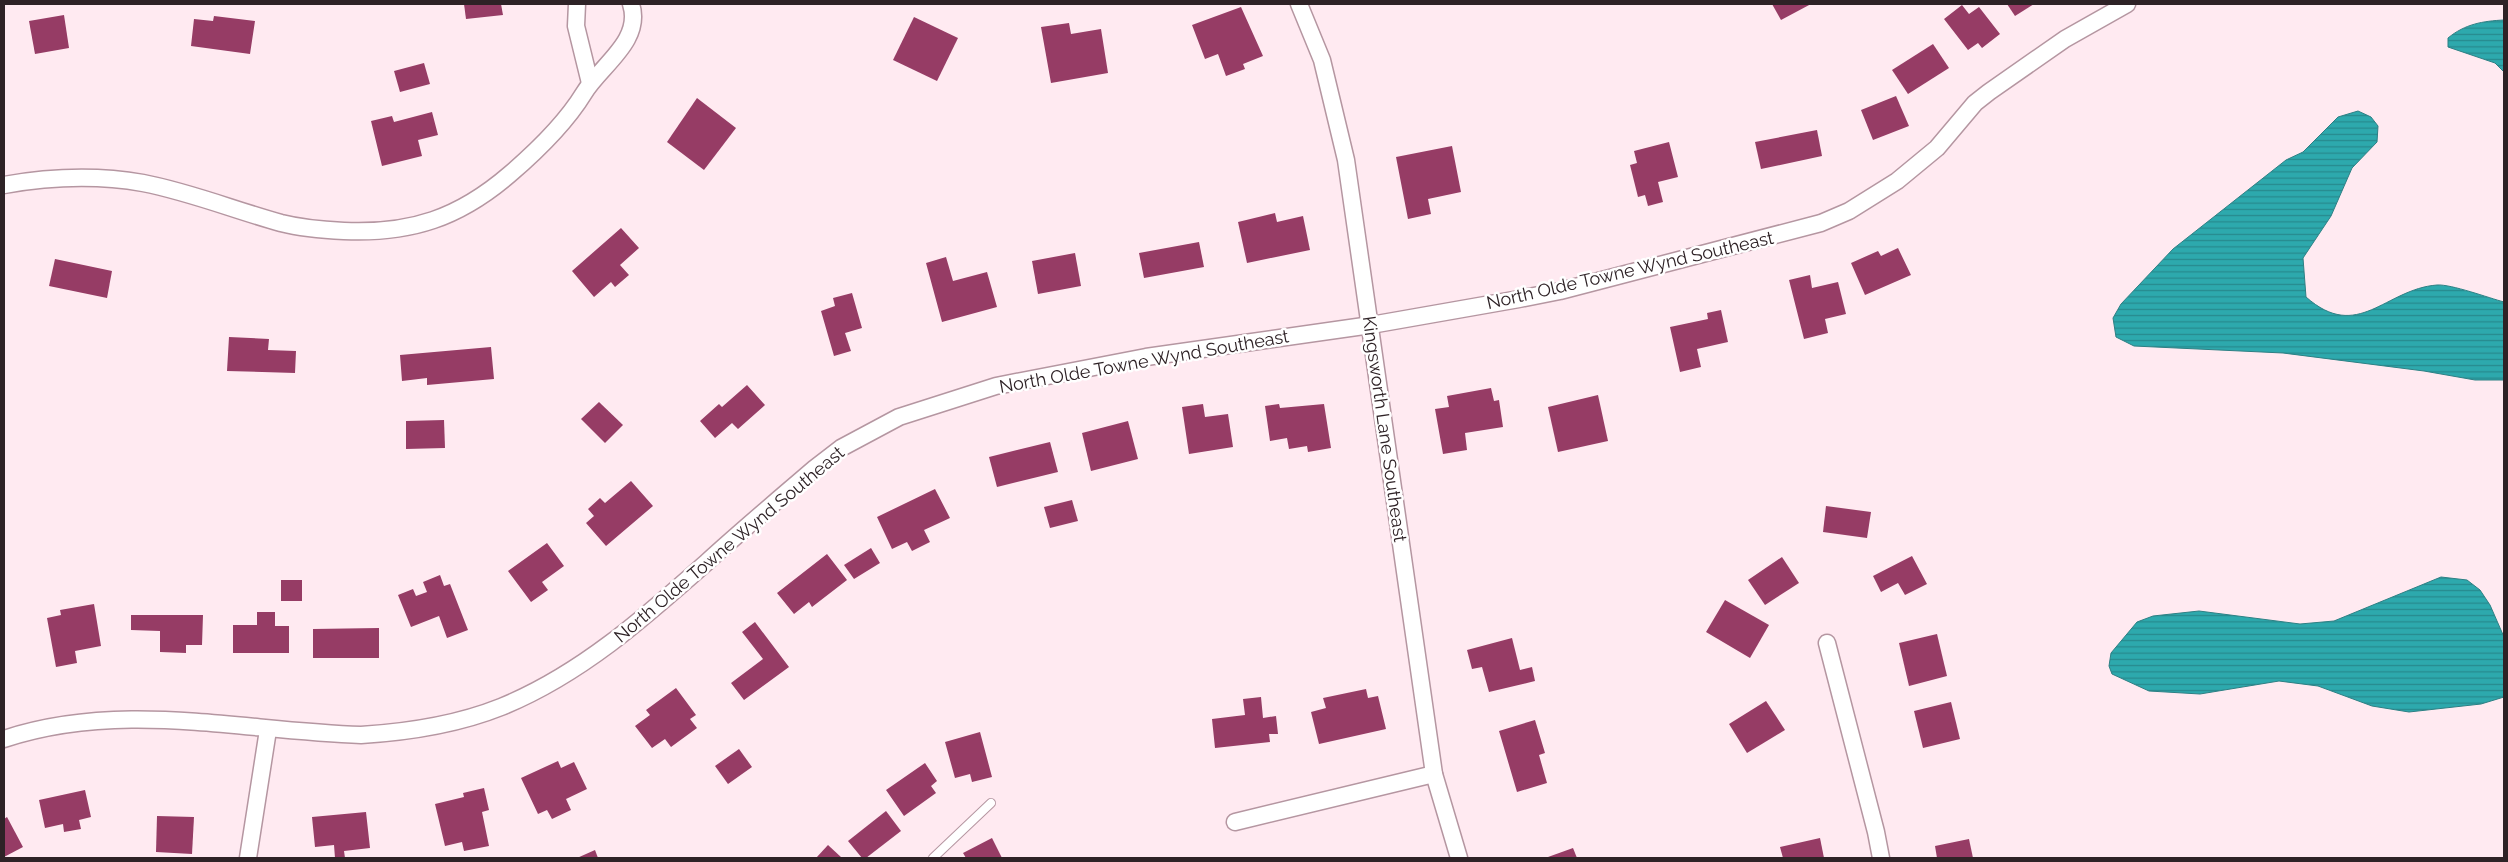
<svg xmlns="http://www.w3.org/2000/svg" width="2508" height="862" font-family="Raleway,sans-serif">
<defs>
<pattern id="water-rules" width="6" height="5" patternUnits="userSpaceOnUse" patternTransform="scale(1.25)"><rect width="6" height="5" fill="#2da9ad"/><path d="M0 2.5h6" fill="none" stroke="#27898d"/></pattern>
</defs>
<rect width="100%" height="100%" fill="#ffeaf1"/>
<!-- water -->
<g fill="url(#water-rules)" stroke="#2d8084">
<path d="M2504,20V72L2495,63L2448,47V38C2465,24 2483,21 2504,20Z"/>
<path d="M2358,111L2371,117L2378,126L2377,142L2352,168L2331,216L2303,258L2306,297C2358,343 2385,289 2437,285C2451,284 2489,298 2504,302V380H2475L2424,371L2283,353L2134,346L2116,337L2113,318L2121,304L2173,249L2286,160L2303,152L2338,117Z"/>
<path d="M2441,577L2467,580L2480,590L2490,605L2504,637V697L2481,704L2409,712L2372,706L2318,686L2279,681L2200,694L2149,691L2112,674L2109,666L2111,653L2137,622L2153,616L2199,611L2300,624L2334,621Z"/>
</g>
<!-- building -->
<g fill="#963c65">
<path d="M464,4H501L503,15L466,19Z"/>
<path d="M1772,4H1811L1781,20Z"/>
<path d="M2007,4H2034L2015,16Z"/>
<path d="M1962,5L1969,14L1979,7L2000,34L1982,48L1978,43L1968,50L1944,19Z"/>
<path d="M1241,7L1263,56L1243,64L1245,69L1226,76L1218,54L1205,59L1192,25Z"/>
<path d="M64,15L69,48L35,54L29,21Z"/>
<path d="M214,16L255,21L250,54L191,46L194,19L213,21Z"/>
<path d="M914,17L958,38L937,81L893,60Z"/>
<path d="M1069,23L1071,34L1101,29L1108,73L1051,83L1041,27Z"/>
<path d="M1933,44L1949,68L1908,94L1892,70Z"/>
<path d="M424,63L430,84L400,92L394,71Z"/>
<path d="M1896,96L1909,126L1873,140L1861,110Z"/>
<path d="M697,98L736,128L704,170L667,142Z"/>
<path d="M432,112L438,135L418,140L422,156L382,166L371,121L392,116L394,122Z"/>
<path d="M1817,130L1822,156L1761,169L1755,142Z"/>
<path d="M1669,142L1678,177L1658,182L1663,202L1648,206L1645,195L1638,197L1630,165L1637,163L1634,151Z"/>
<path d="M1452,146L1461,192L1428,199L1431,214L1408,219L1396,157Z"/>
<path d="M1275,213L1277,222L1303,216L1310,250L1247,263L1238,222Z"/>
<path d="M621,228L639,248L620,265L629,275L615,287L611,282L594,297L572,271Z"/>
<path d="M1199,242L1204,267L1144,278L1139,253Z"/>
<path d="M1898,248L1911,275L1865,295L1851,263L1878,251L1881,256Z"/>
<path d="M1075,253L1081,286L1038,294L1032,261Z"/>
<path d="M946,257L953,281L987,272L997,307L942,322L926,263Z"/>
<path d="M55,259L112,271L107,298L49,286Z"/>
<path d="M1810,275L1812,288L1838,282L1846,314L1825,319L1828,333L1804,339L1789,280Z"/>
<path d="M852,293L862,328L845,333L851,351L834,356L821,311L835,306L833,298Z"/>
<path d="M1721,310L1728,342L1697,349L1701,367L1680,372L1670,327L1708,319L1707,313Z"/>
<path d="M229,337L269,339L268,350L296,351L295,373L227,371Z"/>
<path d="M491,347L494,379L427,385V378L402,381L400,355Z"/>
<path d="M747,385L765,405L738,429L732,423L715,438L700,421L719,404L722,407Z"/>
<path d="M1491,388L1494,401L1499,400L1503,427L1465,433L1467,450L1443,454L1435,409L1449,407L1447,396Z"/>
<path d="M1598,395L1608,441L1558,452L1548,407Z"/>
<path d="M599,402L623,425L605,443L581,419Z"/>
<path d="M1203,404L1205,417L1228,414L1233,447L1189,454L1182,407Z"/>
<path d="M1279,404L1280,408L1324,404L1331,448L1308,452L1307,446L1289,449L1287,438L1270,441L1265,406Z"/>
<path d="M444,420L445,448L406,449V421Z"/>
<path d="M1128,421L1138,459L1091,471L1082,433Z"/>
<path d="M1050,442L1058,472L997,487L989,457Z"/>
<path d="M631,481L653,506L606,546L586,523L594,516L588,509L600,498L605,503Z"/>
<path d="M935,489L950,518L924,530L930,542L912,551L907,542L892,549L877,517Z"/>
<path d="M1072,500L1078,521L1050,528L1044,507Z"/>
<path d="M1826,506L1871,512L1867,538L1823,532Z"/>
<path d="M547,543L564,566L542,582L548,590L531,602L508,571Z"/>
<path d="M871,548L880,563L854,579L844,565Z"/>
<path d="M827,554L847,580L812,607L809,602L794,614L777,593Z"/>
<path d="M1912,556L1927,584L1905,595L1898,583L1881,592L1873,576Z"/>
<path d="M1782,557L1799,583L1765,605L1748,580Z"/>
<path d="M440,575L444,586L450,584L468,630L447,638L439,616L411,627L398,595L413,589L416,596L427,592L423,582Z"/>
<rect x="281" y="580" width="21" height="21"/>
<path d="M1725,600L1769,625L1750,658L1706,632Z"/>
<path d="M94,604L101,646L75,651L77,663L56,667L47,618L61,615L60,610Z"/>
<path d="M257,612H275V626H289V653H233V625H257Z"/>
<path d="M131,615H203L202,645H186V653L160,652V631L131,630Z"/>
<path d="M755,622L789,667L744,700L731,683L763,659L742,632Z"/>
<path d="M379,628V658H313V629Z"/>
<path d="M1937,634L1947,676L1909,686L1899,643Z"/>
<path d="M1512,638L1520,670L1532,667L1535,681L1489,692L1482,667L1472,669L1467,650Z"/>
<path d="M676,688L696,715L690,719L697,728L671,747L665,739L652,748L635,726L650,715L646,710Z"/>
<path d="M1366,689L1368,698L1378,696L1386,729L1319,744L1311,712L1326,708L1323,698Z"/>
<path d="M1261,697L1263,718L1276,716L1278,734H1269L1270,742L1215,748L1212,719L1245,715L1243,699Z"/>
<path d="M1766,701L1785,730L1747,753L1729,724Z"/>
<path d="M1951,702L1960,739L1923,748L1914,711Z"/>
<path d="M1535,720L1545,753L1539,755L1547,783L1517,792L1499,731Z"/>
<path d="M980,732L992,777L972,782L970,774L955,778L945,742Z"/>
<path d="M739,749L752,767L728,784L715,766Z"/>
<path d="M558,761L561,768L574,762L587,789L566,799L571,810L552,819L547,810L538,814L521,778Z"/>
<path d="M925,763L937,781L931,786L936,793L904,816L886,790Z"/>
<path d="M484,788L489,810L482,812L489,846L464,851L462,842L445,846L435,804L464,797L463,793Z"/>
<path d="M85,790L91,817L79,820L81,829L64,832L63,824L45,828L39,800Z"/>
<path d="M886,811L901,831L866,858H862L848,841Z"/>
<path d="M366,812L370,848L344,851L345,858H335L334,845L315,847L312,817Z"/>
<path d="M157,816L194,817L192,854L156,852Z"/>
<path d="M7,817L23,847L4,857V819Z"/>
<path d="M992,838L1002,858H966L963,853Z"/>
<path d="M1820,838L1824,858H1783L1780,847Z"/>
<path d="M1969,839L1973,858H1937L1935,846Z"/>
<path d="M828,845L842,858H816Z"/>
<path d="M1573,848L1577,858H1549L1548,857Z"/>
<path d="M595,850L598,858H577Z"/>
</g>
<g fill="none" stroke-linecap="round" stroke-linejoin="round">
<defs>
<path id="service" d="M933,858L991,803"/>
<g id="minor">
<path d="M577,4L576,26L590,83"/>
<path d="M1299,4L1322,60L1346,160L1434,774L1459,858"/>
<path d="M4,185C49,177 97,175 143,183C190,192 234,210 281,223C301,228 323,230 344,231C411,234 459,218 510,174C538,150 565,124 584,93C600,66 643,41 631,4"/>
<path d="M1827,643L1876,832L1881,858"/>
<path d="M4,739C122,700 240,731 361,735C409,732 456,725 501,707C580,675 644,618 707,562C742,530 779,499 815,468L841,448L899,417L996,386L1146,357L1371,325L1519,299L1560,291L1821,223L1849,211L1897,181L1937,148L1975,103L1989,92L2065,39L2127,4"/>
<path d="M1235,822L1434,774"/>
<path d="M248,858L268,730"/>
</g>
</defs>
<!-- service casing -->
<use href="#service" stroke="#b596a1" stroke-width="10"/>
<!-- minor casing -->
<use href="#minor" stroke="#b596a1" stroke-width="19"/>
<!-- service -->
<use href="#service" stroke="#fff" stroke-width="8"/>
<!-- minor -->
<use href="#minor" stroke="#fff" stroke-width="16"/>
</g>
<g text-anchor="middle" dominant-baseline="central" stroke-width="5" stroke-linejoin="round" paint-order="stroke">
<!-- street labels -->
<g font-size="18" fill="#2e2226" stroke="#fff">
<text transform="translate(1630 270) rotate(-13)">North Olde Towne Wynd Southeast</text>
<text transform="translate(1144 361) rotate(-10)">North Olde Towne Wynd Southeast</text>
<text transform="translate(1385 429) rotate(82)">Kingsworth Lane Southeast</text>
<text transform="translate(729 544) rotate(-40)">North Olde Towne Wynd Southeast</text>
</g>
</g>
<!-- border -->
<rect width="2508" height="862" fill="none" stroke="#2e2226" stroke-width="10"/>
</svg>
